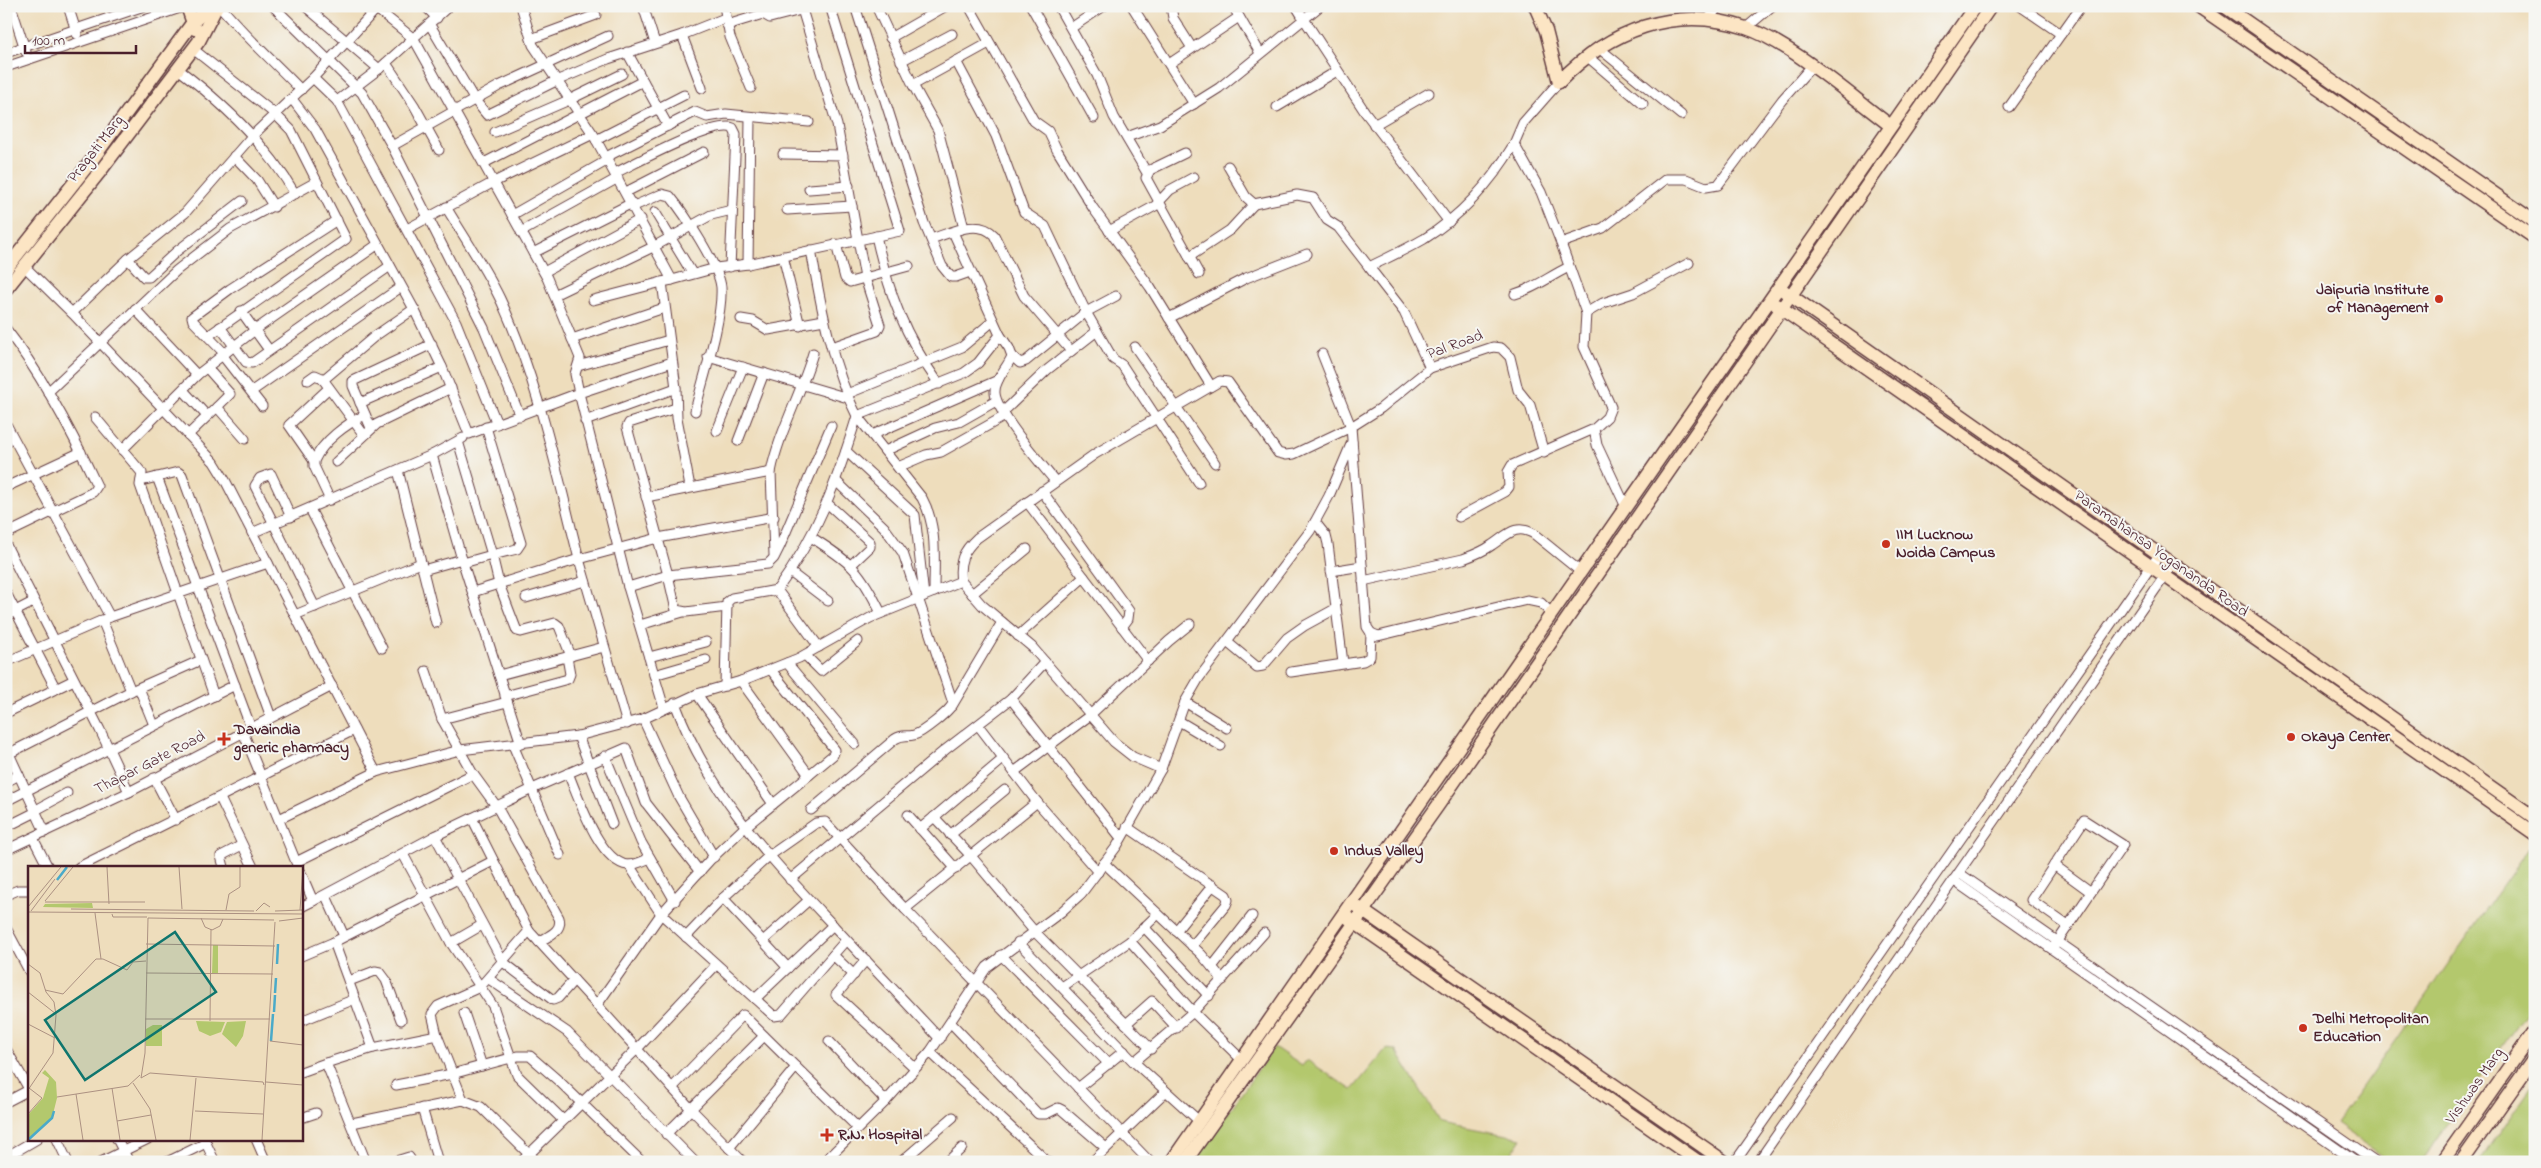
<svg xmlns="http://www.w3.org/2000/svg" width="2541" height="1168" font-family="'Indie Flower',sans-serif">
<rect width="100%" height="100%" fill="#f6f6f2"/>
<filter id="ink" filterUnits="userSpaceOnUse"><feTurbulence type="fractalNoise" baseFrequency=".02" numOctaves="2"/><feDisplacementMap in="SourceGraphic" scale="10" xChannelSelector="R" yChannelSelector="G"/><feConvolveMatrix kernelMatrix="1 2 1 2 8 2 1 2 1" color-interpolation-filters="sRGB"/></filter>
<filter id="wash" filterUnits="userSpaceOnUse"><feTurbulence type="fractalNoise" baseFrequency=".0096" numOctaves="4" result="noise"/><feDisplacementMap in="SourceGraphic" scale="20" xChannelSelector="R" yChannelSelector="G"/><feGaussianBlur stdDeviation="1.12" result="paint"/><feColorMatrix in="noise" values="0 0 0 0 0 0 0 0 0 0 0 0 0 0 0 0 0 1.4 0 .05"/><feComposite in="paint" operator="in"/></filter>
<g filter="url(#wash)">
<rect width="100%" height="100%" fill="#eeddbc"/>
<!-- green -->
<g fill="#b3c86d" stroke="#7e744c">
<path d="M2529,848L2535,853V1000L2421,1162H2390L2336,1124Z"/>
<path d="M1274,1047L1302,1066L1307,1060L1352,1090L1386,1049L1396,1050L1440,1122L1522,1138L1506,1162H1194Z"/>
<path d="M2535,1081V1162H2479Z"/>
</g>
</g>
<g filter="url(#ink)">
<g fill="none" stroke-linecap="round" stroke-linejoin="round">
<defs>
<g id="street">
<path d="M11,6L26,52"/>
<path d="M68,6L77,34"/>
<path d="M220,6C245,36 274,62 301,90"/>
<path d="M273,6L362,93L392,146"/>
<path d="M305,6L379,69"/>
<path d="M425,6L437,18"/>
<path d="M521,6L533,45L593,134L672,280L716,268L748,264L900,231L830,6"/>
<path d="M643,6L655,43"/>
<path d="M724,6L730,37L751,88"/>
<path d="M801,6L837,125L865,278L880,325L877,331L832,347"/>
<path d="M855,6L924,223L942,266L951,277H956L970,272"/>
<path d="M876,6L913,85L938,130L964,228"/>
<path d="M969,6L1034,121L1048,131L1057,150L1093,208L1150,287L1211,386"/>
<path d="M1031,6L1094,118"/>
<path d="M1058,6L1097,75L1114,117L1147,173"/>
<path d="M1132,6L1194,104"/>
<path d="M1171,6L1173,18L1192,48"/>
<path d="M1233,6L1260,53"/>
<path d="M1320,6L1304,19L1365,112L1449,222"/>
<path d="M2020,6L2061,34"/>
<path d="M1707,20L1719,6"/>
<path d="M430,25L474,99L487,115L556,81L608,59L682,35L702,88"/>
<path d="M727,25L763,14L770,18L801,10"/>
<path d="M1071,28L1104,6"/>
<path d="M1746,28L1772,6"/>
<path d="M682,35L725,18"/>
<path d="M890,38L946,6"/>
<path d="M531,39L596,15"/>
<path d="M193,49L275,114L291,130L346,239L208,336"/>
<path d="M1600,49L1681,115"/>
<path d="M627,52L668,126"/>
<path d="M6,53L144,6"/>
<path d="M1588,57L1643,104"/>
<path d="M901,61L952,34"/>
<path d="M956,61L996,136L1024,212L1045,226L1086,312L1113,359L1122,365L1199,483"/>
<path d="M386,63L414,105L439,150"/>
<path d="M1169,64L1239,17"/>
<path d="M6,67L186,6"/>
<path d="M178,69C223,103 267,145 295,194"/>
<path d="M313,78L337,101L456,322L497,424"/>
<path d="M1559,82L1523,123L1514,144L1541,192L1559,238L1586,313L1584,347L1611,407L1607,417L1594,429L1597,445L1626,507"/>
<path d="M913,85L989,43"/>
<path d="M292,99L315,129L414,309L442,367L469,434L579,393L575,374L580,358L547,278L414,39L373,6"/>
<path d="M337,101L379,69L449,6"/>
<path d="M1277,107L1337,71"/>
<path d="M2009,107L2081,6"/>
<path d="M1374,125L1429,93"/>
<path d="M495,132L569,100L622,74"/>
<path d="M1127,137L1160,125L1219,88L1304,19L1296,6"/>
<path d="M596,140L684,95"/>
<path d="M1185,153L1150,170L1146,178L1199,274"/>
<path d="M783,154L843,155"/>
<path d="M234,156L257,180L274,207"/>
<path d="M606,157L695,112L707,117L726,114L809,122"/>
<path d="M484,163L643,81"/>
<path d="M1228,166L1246,197L1254,204L1297,195L1313,198L1327,220L1338,227L1369,267"/>
<path d="M615,173C636,163 714,120 733,128L736,134L730,267"/>
<path d="M809,189L849,186"/>
<path d="M626,192L704,152"/>
<path d="M634,206L662,194L670,196C684,213 719,266 721,287C723,319 703,378 695,411"/>
<path d="M446,207C465,239 487,270 502,303C539,384 557,473 579,559L658,538L774,517"/>
<path d="M787,210L852,206"/>
<path d="M655,212L692,273"/>
<path d="M512,215L608,160"/>
<path d="M407,229L494,182L593,134"/>
<path d="M1109,231L1155,206L1170,190L1194,177"/>
<path d="M521,232L618,178"/>
<path d="M876,236C889,294 904,335 939,384"/>
<path d="M931,239C950,233 978,218 994,235L1024,296L1071,351"/>
<path d="M1561,243L1603,228L1666,179H1686L1706,187L1718,185L1782,100L1811,67"/>
<path d="M836,244L845,278L850,282L909,266"/>
<path d="M811,250C821,306 831,365 857,416L964,373L978,363L1000,335L953,232"/>
<path d="M533,253L632,203"/>
<path d="M783,256L800,326"/>
<path d="M1189,257L1230,230L1254,204"/>
<path d="M128,259L144,277H149L177,251L242,201"/>
<path d="M748,264L750,118"/>
<path d="M24,266L72,313L214,462L225,480L376,772L460,750L578,736L643,719L697,694L741,681L799,658L870,618L961,581C958,562 963,551 977,538L1095,454L1220,381L1228,382L1278,453L1286,455L1294,454L1351,427L1381,408L1430,368L1493,347L1501,348L1510,357L1518,390L1530,405L1544,453"/>
<path d="M544,272L641,219"/>
<path d="M672,280L662,282L676,388L677,418L690,487"/>
<path d="M1515,294C1538,287 1548,277 1569,267"/>
<path d="M554,295L655,246L711,215L732,210"/>
<path d="M593,300L662,282"/>
<path d="M135,309L197,375"/>
<path d="M241,311L269,350"/>
<path d="M72,313L128,259L185,213L252,136L313,78L379,6"/>
<path d="M1586,313L1603,303L1633,293L1689,263"/>
<path d="M1169,318L1246,278L1307,254"/>
<path d="M741,319L753,321L768,330L824,320"/>
<path d="M220,327L246,362L252,363L390,266"/>
<path d="M6,329C43,376 72,432 97,486L93,492L6,534"/>
<path d="M1000,335L1009,348L1012,356C1007,368 995,379 995,391C993,409 1042,465 1055,481"/>
<path d="M572,339L664,308"/>
<path d="M1135,347L1215,463"/>
<path d="M225,354L193,321L192,317L230,289L337,220"/>
<path d="M223,356L262,406"/>
<path d="M1012,356L1020,363L1026,361L1086,312L1116,296"/>
<path d="M708,357L848,398"/>
<path d="M578,366L669,340"/>
<path d="M207,368L230,394L217,407"/>
<path d="M1430,368L1404,312L1369,267C1387,258 1407,249 1424,239C1461,216 1492,181 1514,144"/>
<path d="M308,380L315,375L322,378L364,435"/>
<path d="M323,380L375,336L414,309"/>
<path d="M183,390L207,416"/>
<path d="M252,391L401,287"/>
<path d="M48,392L177,270L230,229L316,182"/>
<path d="M847,394L962,347L993,321"/>
<path d="M360,403L442,367"/>
<path d="M676,408L629,423L627,427L668,575L676,610L686,612L727,607"/>
<path d="M1003,412L1047,370L1097,331"/>
<path d="M520,416L484,328L392,146L499,86L608,36"/>
<path d="M95,417L142,473L140,485L214,696"/>
<path d="M585,421L676,388"/>
<path d="M6,424L110,617"/>
<path d="M486,427L521,543L517,549L492,555L499,584L517,631L521,632L555,623L559,626L571,656"/>
<path d="M371,428L353,386V381L432,344"/>
<path d="M717,431L743,367"/>
<path d="M188,435L217,407L245,439"/>
<path d="M872,435L998,380"/>
<path d="M738,441L764,373"/>
<path d="M122,450L197,375L255,330L377,245"/>
<path d="M846,451L915,515L924,596"/>
<path d="M885,451L935,428L959,422L996,401"/>
<path d="M432,455L463,563L492,555L458,441"/>
<path d="M314,461L289,425L329,388"/>
<path d="M336,462L377,424L451,388"/>
<path d="M898,467L926,455L941,452L1005,416"/>
<path d="M398,470L436,623"/>
<path d="M771,472L774,555"/>
<path d="M157,477L251,728"/>
<path d="M141,481L178,472L182,475L271,717"/>
<path d="M6,487L81,452"/>
<path d="M1042,491L1129,611L1128,619L1122,627"/>
<path d="M646,497L771,472C779,432 801,394 813,353"/>
<path d="M330,500L314,466V461C323,441 346,424 365,415"/>
<path d="M1027,502L1148,661"/>
<path d="M828,504L870,542V547L851,565"/>
<path d="M310,509L382,648"/>
<path d="M291,517L271,474L260,478L255,486L315,607"/>
<path d="M1459,517L1505,492L1509,487L1508,472L1512,465L1594,429"/>
<path d="M1315,522L1326,536L1328,544L1343,663"/>
<path d="M252,533L432,455L463,438"/>
<path d="M811,537C852,563 860,570 881,613"/>
<path d="M6,545L100,730L129,792"/>
<path d="M463,563L521,744"/>
<path d="M423,570L462,559"/>
<path d="M1331,571L1362,566"/>
<path d="M790,572L828,601"/>
<path d="M961,581L982,605L1032,647L1114,742L1133,757L1161,769"/>
<path d="M1363,581L1463,559C1474,555 1484,551 1492,545C1507,535 1516,523 1534,534L1581,572"/>
<path d="M628,587L668,575L768,564L774,558L780,546L831,426"/>
<path d="M473,592L579,559L627,724"/>
<path d="M6,593L56,689"/>
<path d="M972,594L1027,549"/>
<path d="M526,598L585,581"/>
<path d="M295,615L421,563"/>
<path d="M6,616L33,602"/>
<path d="M102,620L131,691"/>
<path d="M640,625L683,612"/>
<path d="M1371,633L1378,636L1527,600L1541,603L1552,614"/>
<path d="M1018,636L1084,577"/>
<path d="M1227,642L1257,667L1263,666L1287,638L1304,626L1335,609"/>
<path d="M819,647L777,590C818,534 837,481 857,416L922,498C938,527 934,560 934,592"/>
<path d="M805,655L821,671L858,641"/>
<path d="M649,657L706,642"/>
<path d="M6,662L110,617L268,563"/>
<path d="M787,663L855,744"/>
<path d="M771,670L835,750L833,755L809,775"/>
<path d="M426,671L442,719L473,774L497,807L559,918C563,931 548,936 539,942"/>
<path d="M1291,672L1363,661L1370,657L1371,633L1367,627L1351,427L1322,354"/>
<path d="M499,675L604,647"/>
<path d="M654,675L706,660"/>
<path d="M741,681L809,775L745,827L710,860L661,914L597,1005L692,1110L743,1162"/>
<path d="M725,686L727,602L732,598L777,590"/>
<path d="M139,688L154,725"/>
<path d="M697,694L773,804"/>
<path d="M505,696L568,679L570,674L567,657"/>
<path d="M1011,699L1121,838"/>
<path d="M1185,702L1227,728"/>
<path d="M675,703C707,790 768,857 831,923C867,962 904,1000 940,1039"/>
<path d="M952,706L1002,622"/>
<path d="M664,708L628,587L579,393L672,362"/>
<path d="M6,713L74,680"/>
<path d="M442,719L507,702"/>
<path d="M643,719L679,797L714,857"/>
<path d="M1179,721L1221,746"/>
<path d="M978,725L1037,802L1098,872"/>
<path d="M243,732L298,867"/>
<path d="M578,736L612,824"/>
<path d="M513,745L560,855"/>
<path d="M6,747L45,832"/>
<path d="M6,755L131,691L201,660"/>
<path d="M605,756L641,842L675,901"/>
<path d="M1014,772L1089,716L1169,641L1190,624"/>
<path d="M568,773C578,796 599,862 628,865C635,865 643,861 650,858"/>
<path d="M154,778L176,820"/>
<path d="M6,782L19,775"/>
<path d="M220,798L253,867"/>
<path d="M6,801L235,685"/>
<path d="M36,810L67,793"/>
<path d="M811,810L895,739C903,734 906,737 914,735C922,733 950,711 953,703L903,553L884,527L836,481"/>
<path d="M908,815L956,869"/>
<path d="M934,817L971,856L1034,931L1151,1049"/>
<path d="M472,818L529,931L597,1005"/>
<path d="M279,819L376,772"/>
<path d="M6,827L36,812"/>
<path d="M1127,827L1226,895L1228,900L1226,905L1192,946"/>
<path d="M920,829L1003,759"/>
<path d="M950,835L1005,790"/>
<path d="M435,836L503,962L553,1000L558,998L574,980"/>
<path d="M33,838L48,867"/>
<path d="M6,850L129,792L332,686"/>
<path d="M403,854L451,943L493,1006L517,1075L563,1120"/>
<path d="M296,862L473,774"/>
<path d="M1104,863L1201,954L1223,980"/>
<path d="M629,865L661,914L774,1016L781,1015L846,940"/>
<path d="M2054,865L2091,892"/>
<path d="M79,867L354,730"/>
<path d="M224,867L221,856L242,845"/>
<path d="M301,873L313,901L435,836L532,789L626,748L646,803L700,872"/>
<path d="M1959,873L2375,1162"/>
<path d="M790,880L945,750L1011,699L1045,662"/>
<path d="M1953,880L2356,1162"/>
<path d="M6,895L18,890H29"/>
<path d="M326,896L344,936"/>
<path d="M723,898L769,856L816,823L825,822L905,909L1150,1162"/>
<path d="M301,907L313,901"/>
<path d="M905,909L1037,802"/>
<path d="M1144,927L1209,996"/>
<path d="M6,928L29,971"/>
<path d="M1176,931L1213,885"/>
<path d="M686,937L723,898L788,968"/>
<path d="M763,941L809,900"/>
<path d="M1130,941L1193,1012L1242,1060"/>
<path d="M334,942L373,1048"/>
<path d="M1018,942L1134,1062"/>
<path d="M451,943L482,925"/>
<path d="M2055,945L2064,932L2123,845L2084,820L2031,900L2068,926"/>
<path d="M833,955L854,975"/>
<path d="M1001,955L1109,1064"/>
<path d="M301,956L334,942L493,861"/>
<path d="M866,960L836,995L915,1068"/>
<path d="M1212,967L1252,916"/>
<path d="M489,979L567,1032L695,1162"/>
<path d="M349,981L375,971L380,972L386,980L401,1020"/>
<path d="M1062,987L1130,941L1158,914"/>
<path d="M755,999L833,925"/>
<path d="M464,1013L482,1066"/>
<path d="M301,1021L355,999"/>
<path d="M951,1023L1038,1114H1046L1058,1108L1062,1110L1106,1148"/>
<path d="M1126,1024L1152,1001L1177,1028"/>
<path d="M829,1041L886,1101"/>
<path d="M6,1049L29,1089"/>
<path d="M930,1052L1048,1162"/>
<path d="M326,1063L373,1048L437,1035"/>
<path d="M301,1072L326,1063L366,1162"/>
<path d="M396,1085L452,1074L518,1056H530L561,1083L642,1162"/>
<path d="M672,1088L743,1015L857,1127"/>
<path d="M1078,1088L1124,1051"/>
<path d="M463,1100L437,1035L432,1014L438,1006L480,987L529,931"/>
<path d="M6,1102L29,1090"/>
<path d="M422,1108L438,1162"/>
<path d="M301,1118L316,1113"/>
<path d="M1199,1121L1134,1062L1193,1012L1264,933"/>
<path d="M352,1123L463,1100L481,1107L537,1162"/>
<path d="M666,1134L764,1036"/>
<path d="M57,1139L68,1162"/>
<path d="M117,1139L129,1162"/>
<path d="M204,1139L215,1162"/>
<path d="M256,1139L266,1162"/>
<path d="M729,1148L796,1067"/>
<path d="M6,1157L37,1139"/>
<path d="M101,1162L148,1139"/>
<path d="M167,1162L206,1143"/>
<path d="M393,1162L409,1157L412,1162"/>
<path d="M521,1162L637,1049L716,965"/>
<path d="M824,1162L886,1101L930,1052L987,967L1061,912L1081,894L1117,846L1161,769L1185,702L1199,678L1310,531L1329,496L1352,442"/>
<path d="M901,1162L953,1117"/>
<path d="M947,1162L962,1148"/>
<path d="M1092,1162L1165,1092"/>
<path d="M1735,1162L2159,555"/>
<path d="M1758,1162L2173,564"/>
</g>
<g id="secondary">
<path d="M187,6L195,29"/>
<path d="M1535,6L1546,31L1559,82"/>
<path d="M2198,6L2535,238"/>
<path d="M2224,6L2535,222"/>
<path d="M1559,82C1609,30 1675,4 1746,28C1791,43 1852,97 1891,126"/>
<path d="M6,269L92,160L193,22L203,13L216,7"/>
<path d="M6,289L102,169L199,41L217,6"/>
<path d="M1784,291L2535,818"/>
<path d="M1776,305L2535,834"/>
<path d="M1356,906L1725,1162"/>
<path d="M1348,918L1699,1162"/>
<path d="M1171,1162C1440,777 1705,390 1975,6"/>
<path d="M1185,1162L1439,804L1991,6"/>
<path d="M2442,1162L2535,1030"/>
<path d="M2461,1162L2535,1057"/>
</g>
</defs>
<!-- street casing -->
<use href="#street" stroke="#633c41" stroke-width="11"/>
<!-- secondary casing -->
<use href="#secondary" stroke="#633c41" stroke-width="15"/>
<!-- street -->
<use href="#street" stroke="#fff" stroke-width="9"/>
<!-- secondary -->
<use href="#secondary" stroke="#fce5c4" stroke-width="12"/>
</g>
</g>
<!-- markers -->
<g fill="#c8321e" stroke="#f6f6f2" stroke-width="2">
<circle cx="2439" cy="299" r="5"/>
<circle cx="1886" cy="544" r="5"/>
<circle cx="2291" cy="737" r="5"/>
<path d="M221.5 731.5h5v5h5v5h-5v5h-5v-5h-5v-5h5z"/>
<circle cx="1334" cy="851" r="5"/>
<circle cx="2303" cy="1028" r="5"/>
<path d="M824.5 1127.5h5v5h5v5h-5v5h-5v-5h-5v-5h5z"/>
</g>
<g text-anchor="middle" dominant-baseline="central" stroke-width="4" stroke-linejoin="round" paint-order="stroke">
<!-- street labels -->
<g font-size="16" fill="#4a1f2b" stroke="#f6f6f2">
<text transform="translate(96 149) rotate(-52)">Pragati Marg</text>
<text transform="translate(1455 345) rotate(-20)">Pal Road</text>
<text transform="translate(2161 554) rotate(35)">Paramahansa Yogananda Road</text>
<text transform="translate(150 763) rotate(-27)">Thapar Gate Road</text>
<text transform="translate(2475 1086) rotate(-55)">Vishwas Marg</text>
</g>
<!-- poi labels -->
<g font-size="16" font-weight="bold" fill="#4a1f2b" stroke="#f6f6f2" text-anchor="start">
<text x="2429" y="290" text-anchor="end">Jaipuria Institute<tspan x="2429" dy="18">of Management</tspan></text>
<text x="1896" y="535">IIM Lucknow<tspan x="1896" dy="18">Noida Campus</tspan></text>
<text x="234" y="730">Davaindia<tspan x="234" dy="18">generic pharmacy</tspan></text>
<text x="2301" y="737">Okaya Center</text>
<text x="1344" y="851">Indus Valley</text>
<text x="2313" y="1019">Delhi Metropolitan<tspan x="2313" dy="18">Education</tspan></text>
<text x="838" y="1135">R.N. Hospital</text>
</g>
</g>
<!-- overview -->
<g transform="translate(28 866)">
<rect width="275" height="275" fill="#eeddbc"/>
<path d="M64,37L65,42L15,41L17,38ZM185,79H190V107H184ZM168,155L197,156L193,166L182,170L171,165ZM218,155L215,170L208,181L194,168L199,156ZM125,159H134V180H118V163ZM17,204L28,216L29,232L24,252L0,274V249L15,232L21,212L14,207Z" fill="#b3c86d"/>
<path fill="none" stroke="#4aaac9" stroke-width="2.5" d="M29,14L39,1M249,98L250,78M247,127L248,112M246,146L247,129M243,175L245,148M0,274L24,252L26,245"/>
<path fill="none" stroke="#ac9182" stroke-width="1" d="M79,1L81,38M151,1L154,43M17,35L45,1M17,36H117M0,41L33,1M43,43L226,45M198,44L201,28L212,21V1M272,44L275,1M3,45L27,13M228,45L236,37L242,41M247,45L275,44M0,46L275,48M67,47L73,93M84,48L85,51H119M173,52L177,61L184,64L192,60L195,53M251,55L275,52M118,78L247,80M0,98L12,107L18,126L26,136L28,149L25,187L0,224M118,107L245,108M17,124L35,128L68,93H75L99,104L105,96L118,95M0,126L28,148M117,153H242M182,155L183,63M0,158L27,172M242,175L275,179M113,212L117,187L120,52L246,54M113,212L122,207L235,216L236,219M238,216L275,219M105,217L122,243L128,274M84,222L92,274M48,228L55,274M29,231L100,220L112,209M167,245L235,248M0,248L14,232L1,222M89,255L123,249M162,274L168,212M234,274L247,56"/>
<path fill="#0f766e" fill-opacity="0.15" stroke="#0f766e" stroke-width="2.5" d="M147,66L188,126L57,214L17,154Z"/>
<rect width="275" height="275" fill="none" stroke="#4a1f2b" stroke-width="2.5"/>
</g>
<!-- margin -->
<rect width="2541" height="1168" fill="none" stroke="#f6f6f2" stroke-width="25"/>
<!-- scale -->
<path d="M25 45v8h111v-8" fill="none" stroke="#4a1f2b" stroke-width="2.5"/>
<text x="32" y="45" font-size="15" fill="#4a1f2b" stroke="#f6f6f2" stroke-width="4" paint-order="stroke">100 m</text>
</svg>
